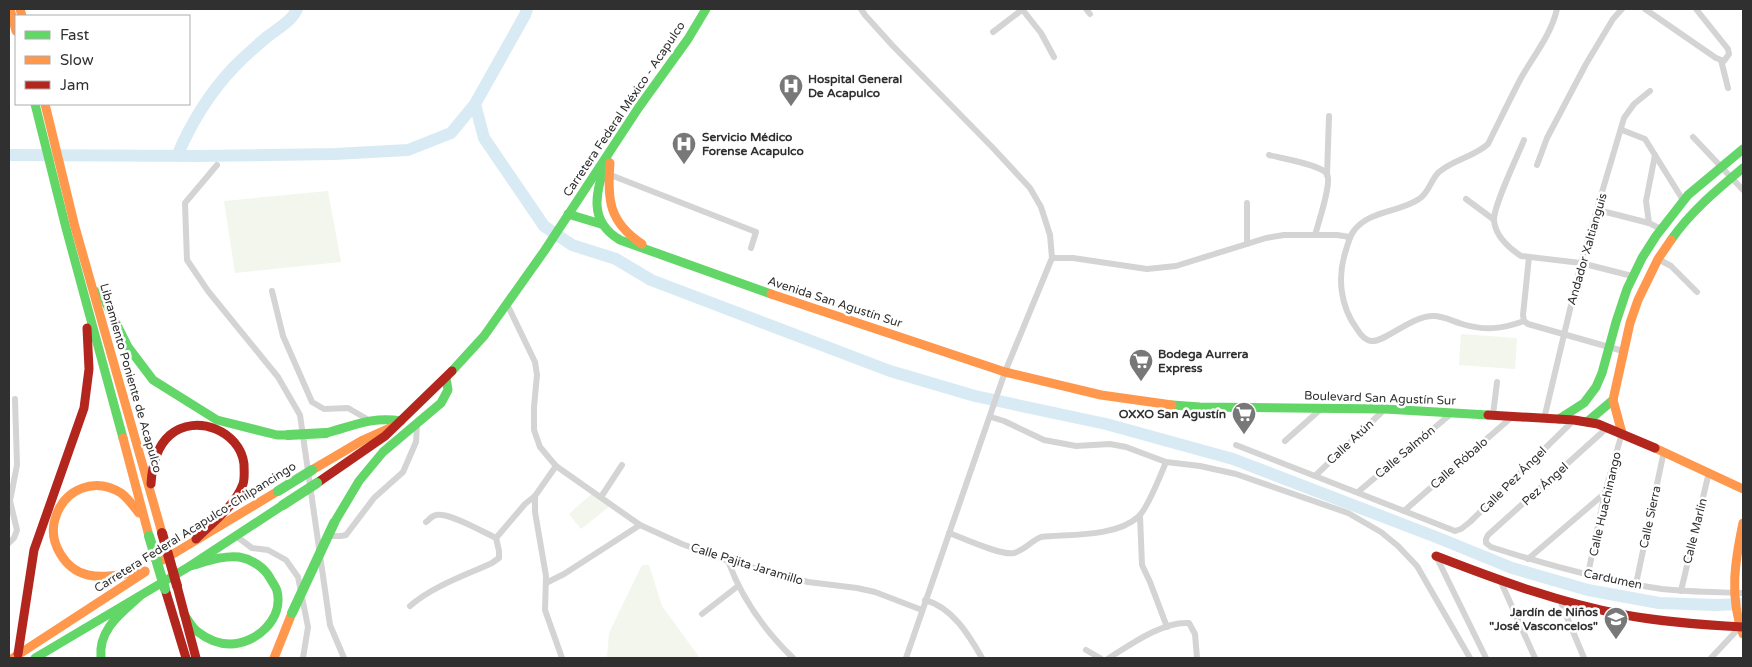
<svg xmlns="http://www.w3.org/2000/svg" width="1752" height="667" font-family="'Varela Round',sans-serif">
<rect width="100%" height="100%" fill="#fff"/>
<!-- green -->
<g fill="#f2f6ec">
<path d="M328,191L341,262L235,273L224,201Z"/>
<path d="M1461,334L1517,338L1515,369L1459,365Z"/>
<path d="M594,492L610,506L581,529L569,514Z"/>
<path d="M642,565H649L662,606L699,657L698,658H607L609,633Z"/>
</g>
<g fill="none" stroke-linecap="round" stroke-linejoin="round">
<!-- river -->
<g stroke="#d8ebf4" stroke-width="12">
<path d="M475,104L484,138L544,226L572,245L616,259L651,280L890,371L975,396L1106,424L1233,459L1441,539L1512,568L1588,590L1659,603L1715,605L1743,604"/>
<path d="M9,155L199,156L335,154L408,150L451,133L475,104L525,15L527,9"/>
<path d="M177,156C191,123 210,92 235,66C245,56 256,46 267,37C277,29 292,21 297,9"/>
</g>
<!-- street -->
<g stroke="#d4d4d4" stroke-width="6">
<path d="M861,9L865,15L892,45L993,148L1030,188L1041,207L1050,235L1052,258L1005,372L906,658"/>
<path d="M1022,9L1041,33L1054,57"/>
<path d="M1086,9L1090,14"/>
<path d="M1645,9L1716,58L1724,61L1729,54L1728,49L1696,9"/>
<path d="M993,32L1023,9"/>
<path d="M1721,60L1728,88"/>
<path d="M1622,130L1645,139L1683,200"/>
<path d="M1693,137L1743,190"/>
<path d="M1524,140C1518,155 1493,207 1494,220C1495,235 1509,248 1521,256L1581,263L1632,276"/>
<path d="M1269,155C1280,158 1322,165 1327,174C1332,183 1318,224 1315,235"/>
<path d="M217,165L185,203L187,260L208,291L278,377L300,415L330,625L344,658"/>
<path d="M1537,165L1547,138L1586,64L1613,19L1622,9"/>
<path d="M608,174L756,232L751,248"/>
<path d="M1327,175L1329,116"/>
<path d="M1466,199L1493,219"/>
<path d="M1598,210L1649,223L1661,229"/>
<path d="M1649,223L1646,201L1655,155"/>
<path d="M1247,244V203"/>
<path d="M1529,257L1523,315L1524,321L1528,324L1623,351"/>
<path d="M1052,258H1073L1147,269L1176,266L1266,238L1284,235H1337L1350,237"/>
<path d="M1658,259L1671,266L1697,292"/>
<path d="M272,291L283,336L312,402L324,409L348,408L367,419"/>
<path d="M507,304L535,362L537,375L534,407V430L540,447L556,466L640,525L682,544L728,561L808,582L857,588L875,592L922,610"/>
<path d="M1524,321C1502,329 1485,331 1462,324C1452,321 1444,316 1433,316C1411,316 1384,343 1371,341C1364,340 1360,334 1357,329C1340,306 1337,277 1346,250C1348,244 1349,238 1353,232C1368,210 1399,213 1419,199C1429,193 1431,179 1439,172C1454,159 1474,157 1488,144C1499,122 1510,99 1521,78C1534,55 1551,35 1557,9"/>
<path d="M1493,415L1497,382"/>
<path d="M991,417L1004,421L1044,440L1076,446L1110,444L1126,447L1166,462L1200,466L1236,474L1348,513L1381,532L1398,546L1417,566L1470,658"/>
<path d="M1544,419L1581,263L1624,118L1634,104L1650,91"/>
<path d="M1608,427L1488,535L1486,539V543L1491,547C1547,565 1604,581 1662,589C1689,592 1716,592 1743,593"/>
<path d="M1285,441L1322,408"/>
<path d="M1236,445L1455,531L1461,529L1470,522L1574,420"/>
<path d="M1316,475L1385,409"/>
<path d="M1358,492L1452,413"/>
<path d="M535,496V512L546,576L545,610L562,658"/>
<path d="M601,497L622,465"/>
<path d="M1404,511L1513,416"/>
<path d="M1140,516L1142,565L1150,582L1167,627"/>
<path d="M949,533C963,538 1001,556 1014,553C1025,550 1031,541 1041,537C1070,534 1116,537 1138,517C1147,510 1161,474 1166,462"/>
<path d="M236,536L252,548L268,550L286,560L298,577L308,627L303,658"/>
<path d="M327,536H341L346,535L374,498L403,472L416,442L417,424"/>
<path d="M496,538L525,504L535,496L556,466"/>
<path d="M9,543L14,538L17,530L10,501L17,465L15,399"/>
<path d="M1436,556L1486,658"/>
<path d="M1528,559L1605,493"/>
<path d="M728,561C742,599 764,630 793,658"/>
<path d="M1588,574L1605,492L1622,433"/>
<path d="M1500,580L1535,658"/>
<path d="M546,583L564,574L640,525"/>
<path d="M1636,584L1664,451"/>
<path d="M1681,591L1709,472"/>
<path d="M1559,598L1584,658"/>
<path d="M925,600C952,607 969,635 982,658"/>
<path d="M410,606C433,586 464,576 492,563L499,558V551L496,538C483,532 449,512 436,515C431,516 429,520 426,522"/>
<path d="M702,614L738,586"/>
<path d="M1086,650L1100,658"/>
<path d="M1109,658C1130,645 1163,621 1189,623L1195,634L1197,658"/>
<path d="M1711,658L1740,627"/>
</g>
<!-- fast -->
<g stroke="#63d668" stroke-width="9">
<path d="M35,104L66,228L123,438"/>
<path d="M607,159C597,190 586,220 620,240L771,294"/>
<path d="M568,214L601,224"/>
<path d="M1671,240C1691,211 1717,190 1743,168"/>
<path d="M100,291L128,347L153,380L217,420L277,435H288"/>
<path d="M452,371L484,336L545,250L639,107L688,39L706,9"/>
<path d="M1172,405L1200,407L1385,409L1488,415"/>
<path d="M1559,419L1584,403L1596,387L1602,373L1616,322L1627,289L1642,258L1656,236L1688,195L1743,149"/>
<path d="M1587,422L1613,400"/>
<path d="M326,433C353,426 372,416 401,421"/>
<path d="M334,523L359,481L383,452L441,403L448,390L446,378"/>
<path d="M184,614C188,620 192,628 198,632C207,639 218,644 230,644C256,644 284,619 277,591C276,587 272,582 270,578C264,567 251,559 239,557C223,555 205,562 190,566"/>
<path d="M35,658L190,566L283,505"/>
<path d="M101,658C98,630 120,614 139,597"/>
</g>
<!-- slow -->
<g stroke="#ff974d" stroke-width="9">
<path d="M10,9L16,31"/>
<path d="M20,9L22,16"/>
<path d="M45,104L75,227L162,533"/>
<path d="M610,163C607,200 609,222 642,244"/>
<path d="M771,294L1005,372L1101,395L1172,405"/>
<path d="M1622,433L1613,400L1630,323L1638,300L1658,259L1671,240"/>
<path d="M123,438L149,536"/>
<path d="M1655,448L1743,489"/>
<path d="M312,470L363,440L392,427"/>
<path d="M139,513C134,507 128,498 121,493C95,477 64,488 55,519C48,542 65,570 88,575C107,579 127,573 145,571"/>
<path d="M1743,523C1735,561 1729,597 1743,634"/>
<path d="M163,560L278,491"/>
<path d="M13,658L145,572"/>
<path d="M274,658L292,613"/>
</g>
<!-- jam -->
<g stroke="#b3261e" stroke-width="9">
<path d="M1488,415L1574,420L1598,424L1655,448"/>
<path d="M317,483L385,436L452,371"/>
<path d="M151,484C152,467 156,447 170,435C196,413 240,431 244,464C244,471 245,478 243,484C235,506 212,523 196,539"/>
<path d="M1436,556C1498,580 1560,603 1625,615C1664,622 1704,625 1743,627"/>
<path d="M177,586L196,658"/>
<path d="M165,589L186,658"/>
<path d="M18,654L34,550L84,408L89,369L87,328"/>
</g>
<!-- fast-bridge -->
<g stroke="#63d668" stroke-width="10">
<path d="M288,435L326,433"/>
<path d="M278,491L312,470"/>
<path d="M283,505L317,483"/>
<path d="M149,536L165,589"/>
<path d="M292,613L334,523"/>
</g>
<!-- jam-bridge -->
<path stroke="#b3261e" stroke-width="10" d="M162,533L177,586"/>
</g>
<!-- icons -->
<defs>
<symbol id="hospital-pin" viewBox="-11 -11 22 30"><path d="M0 17L-7.5 6A9.5 9.5 0 1 1 7.5 6Z" fill="#787878" stroke="#fff"/><path d="M-5-5h3v3.5h4V-5h3V5h-3V1.5h-4V5h-3Z" fill="#fff"/></symbol>
<symbol id="supermarket-pin" viewBox="-11 -11 22 30"><path d="M0 17L-7.5 6A9.5 9.5 0 1 1 7.5 6Z" fill="#787878" stroke="#fff"/><path d="M-6-5.5h2.5l.6 2H6L4.5 2H-2.5L-4.4-4H-6ZM-1.5 3.2a1.3 1.3 0 1 0 .1 0ZM3 3.2a1.3 1.3 0 1 0 .1 0Z" fill="#fff"/></symbol>
<symbol id="school-pin" viewBox="-11 -11 22 30"><path d="M0 17L-7.5 6A9.5 9.5 0 1 1 7.5 6Z" fill="#787878" stroke="#fff"/><path d="M0-5L7-2L0 1L-7-2ZM-4 1L0 2.5L4 1V4Q0 6-4 4Z" fill="#fff"/></symbol>
</defs>
<g fill-rule="evenodd">
<use href="#hospital-pin" x="777" y="72" width="28" height="38"/>
<use href="#hospital-pin" x="670" y="130" width="28" height="38"/>
<use href="#supermarket-pin" x="1127" y="347" width="28" height="38"/>
<use href="#supermarket-pin" x="1230" y="400" width="28" height="38"/>
<use href="#school-pin" x="1602" y="605" width="28" height="38"/>
</g>
<g text-anchor="middle" dominant-baseline="central" stroke-width="5" stroke-linejoin="round" paint-order="stroke">
<!-- poi labels -->
<g font-size="12" font-weight="bold" fill="#303030" stroke="#fff" text-anchor="start">
<text x="808" y="79">Hospital General<tspan x="808" dy="14">De Acapulco</tspan></text>
<text x="702" y="137">Servicio Médico<tspan x="702" dy="14">Forense Acapulco</tspan></text>
<text x="1158" y="354">Bodega Aurrera<tspan x="1158" dy="14">Express</tspan></text>
<text x="1226" y="414" text-anchor="end">OXXO San Agustín</text>
<text x="1598" y="612" text-anchor="end">Jardín de Niños<tspan x="1598" dy="14">"José Vasconcelos"</tspan></text>
</g>
<!-- street labels -->
<g font-size="12" fill="#303030" stroke="#fff">
<text transform="translate(624 109) rotate(-56)">Carretera Federal México - Acapulco</text>
<text transform="translate(1587 249) rotate(-74)">Andador Xaltianguis</text>
<text transform="translate(835 302) rotate(18)">Avenida San Agustín Sur</text>
<text transform="translate(131 378) rotate(74)">Libramiento Poniente de Acapulco</text>
<text transform="translate(1380 398) rotate(2)">Boulevard San Agustín Sur</text>
<text transform="translate(1350 442) rotate(-43)">Calle Atún</text>
<text transform="translate(1405 452) rotate(-40)">Calle Salmón</text>
<text transform="translate(1459 463) rotate(-41)">Calle Róbalo</text>
<text transform="translate(1513 480) rotate(-45)">Calle Pez Ángel</text>
<text transform="translate(1545 484) rotate(-42)">Pez Ángel</text>
<text transform="translate(1605 504) rotate(-77)">Calle Huachinango</text>
<text transform="translate(1650 517) rotate(-78)">Calle Sierra</text>
<text transform="translate(195 527) rotate(-32)">Carretera Federal Acapulco-Chilpancingo</text>
<text transform="translate(1695 531) rotate(-76)">Calle Marlín</text>
<text transform="translate(747 564) rotate(17)">Calle Pajita Jaramillo</text>
<text transform="translate(1613 579) rotate(12)">Cardumen</text>
</g>
</g>
<!-- border -->
<rect width="1752" height="667" fill="none" stroke="#303030" stroke-width="20"/>
<!-- legend -->
<rect x="15" y="15" width="175" height="90" fill="#ffffff" stroke="#acacac"/>
<rect x="25" y="31" width="25" height="8" fill="#63d668" stroke="#acacac"/>
<text x="60" y="40" font-size="15" fill="#303030">Fast</text>
<rect x="25" y="56" width="25" height="8" fill="#ff974d" stroke="#acacac"/>
<text x="60" y="65" font-size="15" fill="#303030">Slow</text>
<rect x="25" y="81" width="25" height="8" fill="#b3261e" stroke="#acacac"/>
<text x="60" y="90" font-size="15" fill="#303030">Jam</text>
</svg>
